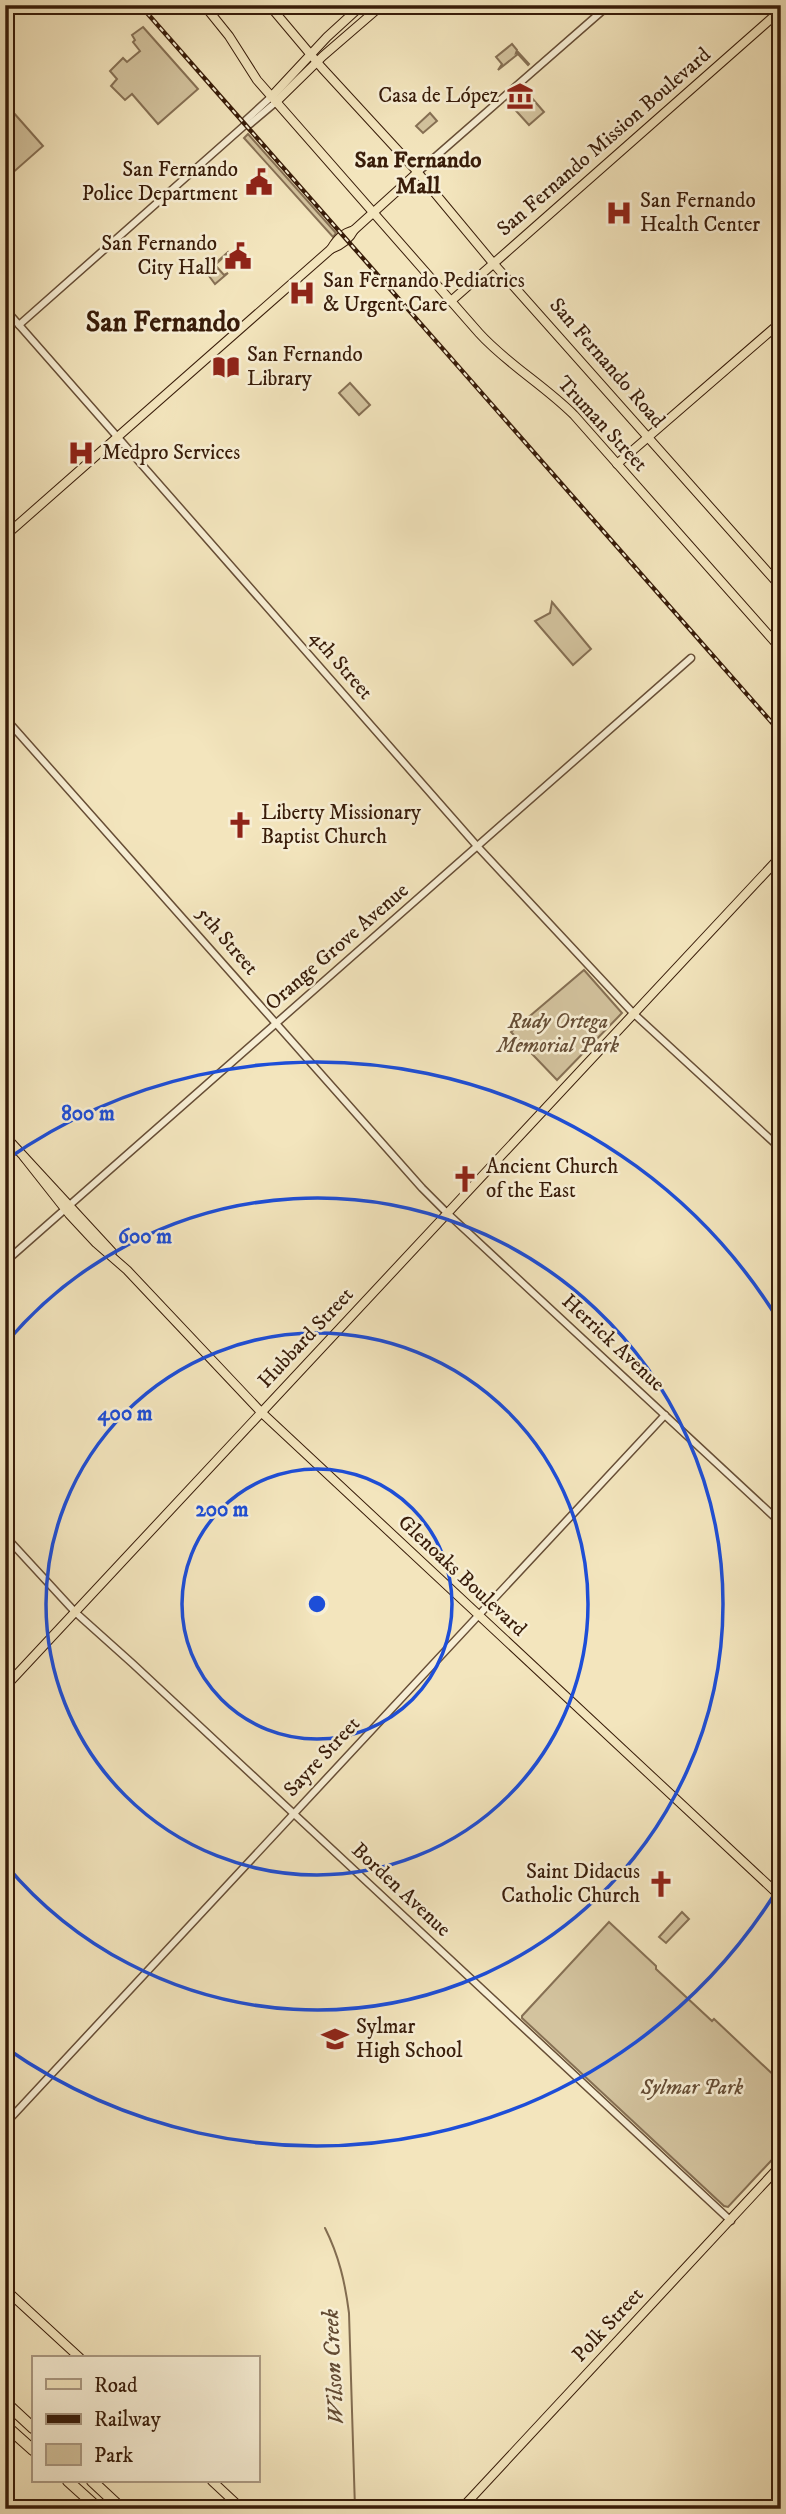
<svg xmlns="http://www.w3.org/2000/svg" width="786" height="2514" font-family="'IM FELL DW Pica',serif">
<rect width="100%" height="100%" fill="#f3e5bd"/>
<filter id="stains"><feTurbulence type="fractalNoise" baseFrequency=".00286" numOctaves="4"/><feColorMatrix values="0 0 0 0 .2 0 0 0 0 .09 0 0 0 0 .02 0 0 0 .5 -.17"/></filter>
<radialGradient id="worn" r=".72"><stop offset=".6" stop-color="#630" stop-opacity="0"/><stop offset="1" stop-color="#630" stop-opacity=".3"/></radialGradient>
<!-- green -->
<g fill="#d3c39e" stroke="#867054" stroke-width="2">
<path d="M143,27L198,89L158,124L132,94L125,100L111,86L117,79L110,71L123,58L127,62L140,51L133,42L135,40L132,35Z"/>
<path d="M512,44L517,50L516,53L518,52L529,64L528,65L518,54L498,70L502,64L496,57Z"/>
<path d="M524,89L544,112L529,125L508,102Z"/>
<path d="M5,103L43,146L9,176L5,172Z"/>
<path d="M430,113L437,121L423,133L416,126Z"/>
<path d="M248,134L336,233L333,237L244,138Z"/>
<path d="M228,252L230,255L234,253L231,256L228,253L215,265L224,275L228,273L215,284L206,272Z"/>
<path d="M350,383L370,405L359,415L339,393Z"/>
<path d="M552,602L591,649L573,665L535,621L550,613Z"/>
<path d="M584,970L622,1013L557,1080L511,1032Z"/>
<path d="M682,1912L689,1919L666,1943L659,1937Z"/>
<path d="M609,1922L656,1966V1969L712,2021L714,2019L781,2082V2105L779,2107L781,2109V2150L728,2207L724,2206L522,2018V2016Z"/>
</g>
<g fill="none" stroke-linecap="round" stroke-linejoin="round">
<!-- stream -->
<path stroke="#826c50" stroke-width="2" d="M325,2228C339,2256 345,2282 349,2313L355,2509"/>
<defs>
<g id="minor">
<path d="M245,125L246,120L271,97"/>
<path d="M418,172L609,5"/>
<path d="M5,309L477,846L633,1013L781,1149"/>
<path d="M19,325L245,125L250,124L276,102"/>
<path d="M5,718L422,1188L447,1213L781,1523"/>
<path d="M5,1262L691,658"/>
<path d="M5,1536L75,1612L133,1664L731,2221"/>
<path d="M5,2124L665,1415"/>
</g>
<g id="major">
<path d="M204,5L229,36L257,80L479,333C507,364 544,385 574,415L781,649"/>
<path d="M269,5L322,68L414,168L493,263L781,587"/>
<path d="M271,97L327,37L362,5"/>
<path d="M276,102L323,56L382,5"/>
<path d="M331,249C342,245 349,240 354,230"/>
<path d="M451,301L781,10"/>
<path d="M617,464L781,322"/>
<path d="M5,536L331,249C337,239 343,233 354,230L418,172"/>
<path d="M5,1136L112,1252"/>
<path d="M24,1157L69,1214L96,1243L127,1270L261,1412L781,1897"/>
<path d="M5,1687L781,856"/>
<path d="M5,2289L80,2358"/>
<path d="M212,2481L242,2509"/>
<path d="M461,2509L781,2165"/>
</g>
<g id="highway">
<path d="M5,2402L33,2428"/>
<path d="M5,2425L33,2450"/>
<path d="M68,2481L99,2509"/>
<path d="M92,2481L122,2509"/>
</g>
</defs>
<!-- minor casing -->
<use href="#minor" stroke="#674e36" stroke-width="9"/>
<!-- major casing -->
<use href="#major" stroke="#381c09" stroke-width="10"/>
<!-- highway casing -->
<use href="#highway" stroke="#381c09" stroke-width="12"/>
<!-- minor -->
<use href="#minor" stroke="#f7eed4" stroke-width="6"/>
<!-- major -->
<use href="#major" stroke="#f3e5bd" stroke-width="8"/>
<!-- highway -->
<use href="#highway" stroke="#f3e5bd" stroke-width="10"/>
<defs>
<path id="rail" d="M140,5L781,733"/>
</defs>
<!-- rail casing -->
<use href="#rail" stroke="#381c09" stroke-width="4.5"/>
<!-- rail -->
<use href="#rail" stroke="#f7eed4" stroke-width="2" stroke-dasharray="5" stroke-linecap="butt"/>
</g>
<!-- distance rings -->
<g fill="none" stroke="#1d4ed8" stroke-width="3.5">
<circle cx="317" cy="1604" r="135"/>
<circle cx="317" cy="1604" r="271"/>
<path d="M6 1343A406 406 0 1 1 6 1865"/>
<path d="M779 1887A542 542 0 0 1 6 2048M6 1160A542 542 0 0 1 779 1321"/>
</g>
<!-- icons -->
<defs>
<symbol id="museum-bare" viewBox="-9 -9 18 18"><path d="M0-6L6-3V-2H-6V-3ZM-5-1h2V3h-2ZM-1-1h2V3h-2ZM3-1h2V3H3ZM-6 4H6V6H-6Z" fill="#8f2418" stroke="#f7eed4" stroke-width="2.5" paint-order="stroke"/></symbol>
<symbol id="civic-bare" viewBox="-9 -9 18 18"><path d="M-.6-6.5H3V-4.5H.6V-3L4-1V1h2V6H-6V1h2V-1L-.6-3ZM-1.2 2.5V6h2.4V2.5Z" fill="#8f2418" stroke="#f7eed4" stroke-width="2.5" paint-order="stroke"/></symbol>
<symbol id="hospital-bare" viewBox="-9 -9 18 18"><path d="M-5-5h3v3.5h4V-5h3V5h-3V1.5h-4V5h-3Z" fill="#8f2418" stroke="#f7eed4" stroke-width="2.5" paint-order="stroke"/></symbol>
<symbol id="library-bare" viewBox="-9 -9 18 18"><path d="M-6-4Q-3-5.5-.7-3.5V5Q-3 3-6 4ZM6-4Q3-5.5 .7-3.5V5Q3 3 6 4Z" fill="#8f2418" stroke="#f7eed4" stroke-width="2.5" paint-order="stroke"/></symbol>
<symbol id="church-bare" viewBox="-9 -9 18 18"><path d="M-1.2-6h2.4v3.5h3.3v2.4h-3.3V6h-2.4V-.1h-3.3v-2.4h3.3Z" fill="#8f2418" stroke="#f7eed4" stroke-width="2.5" paint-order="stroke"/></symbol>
<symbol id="school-bare" viewBox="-9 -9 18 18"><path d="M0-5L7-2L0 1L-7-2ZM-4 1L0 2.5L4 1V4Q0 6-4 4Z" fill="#8f2418" stroke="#f7eed4" stroke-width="2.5" paint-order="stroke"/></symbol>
</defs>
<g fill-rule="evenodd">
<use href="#museum-bare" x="501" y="77" width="38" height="38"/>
<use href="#civic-bare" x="240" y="163" width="38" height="38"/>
<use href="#hospital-bare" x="600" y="194" width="38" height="38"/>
<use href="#civic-bare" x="219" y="237" width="38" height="38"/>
<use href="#hospital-bare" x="283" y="274" width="38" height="38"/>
<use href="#library-bare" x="207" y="348" width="38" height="38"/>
<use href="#hospital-bare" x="62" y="434" width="38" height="38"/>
<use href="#church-bare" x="221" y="806" width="38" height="38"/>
<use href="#church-bare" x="446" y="1160" width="38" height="38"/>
<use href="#church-bare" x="642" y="1865" width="38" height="38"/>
<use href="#school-bare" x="316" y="2020" width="38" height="38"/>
</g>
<g text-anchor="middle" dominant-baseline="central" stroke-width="5" stroke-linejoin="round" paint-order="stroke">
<!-- poi labels -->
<g font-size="21" fill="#381c09" stroke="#f7eed4" text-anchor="start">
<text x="499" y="96" text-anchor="end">Casa de López</text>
<text x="238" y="170" text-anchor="end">San Fernando<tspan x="238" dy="24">Police Department</tspan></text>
<text x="640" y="201">San Fernando<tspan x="640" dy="24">Health Center</tspan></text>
<text x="217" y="244" text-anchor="end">San Fernando<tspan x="217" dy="24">City Hall</tspan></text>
<text x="323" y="281">San Fernando Pediatrics<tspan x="323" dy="24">&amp; Urgent Care</tspan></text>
<text x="247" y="355">San Fernando<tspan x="247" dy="24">Library</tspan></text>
<text x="102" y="453">Medpro Services</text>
<text x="261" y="813">Liberty Missionary<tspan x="261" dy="24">Baptist Church</tspan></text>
<text x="486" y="1167">Ancient Church<tspan x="486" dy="24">of the East</tspan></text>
<text x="640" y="1872" text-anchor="end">Saint Didacus<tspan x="640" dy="24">Catholic Church</tspan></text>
<text x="356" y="2027">Sylmar<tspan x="356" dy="24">High School</tspan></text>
</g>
<!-- street labels -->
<g font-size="21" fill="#381c09" stroke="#f7eed4">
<text transform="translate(604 142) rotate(-41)">San Fernando Mission Boulevard</text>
<text transform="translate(607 363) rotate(49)">San Fernando Road</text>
<text transform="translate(602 424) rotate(47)">Truman Street</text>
<text transform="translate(341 665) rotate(49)">4th Street</text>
<text transform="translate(227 941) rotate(49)">5th Street</text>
<text transform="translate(337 947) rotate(-41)">Orange Grove Avenue</text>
<text transform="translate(306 1338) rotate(-47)">Hubbard Street</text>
<text transform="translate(613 1343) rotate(43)">Herrick Avenue</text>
<text transform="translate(462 1576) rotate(43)">Glenoaks Boulevard</text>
<text transform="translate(322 1757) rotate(-47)">Sayre Street</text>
<text transform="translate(401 1890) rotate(43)">Borden Avenue</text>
<text transform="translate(608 2325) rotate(-47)">Polk Street</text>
</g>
<!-- park labels -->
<g font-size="21" font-style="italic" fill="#664e36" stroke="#f7eed4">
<text x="558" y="1022">Rudy Ortega<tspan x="558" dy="24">Memorial Park</tspan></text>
<text x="692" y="2088">Sylmar Park</text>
</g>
<!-- neighbourhood labels -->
<g font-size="23" font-weight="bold" fill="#381c09" stroke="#f7eed4">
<text x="418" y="160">San Fernando<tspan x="418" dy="26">Mall</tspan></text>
</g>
<!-- water labels -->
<g font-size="23" font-style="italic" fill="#634b33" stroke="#f7eed4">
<text transform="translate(334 2367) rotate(-93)">Wilson Creek</text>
</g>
<!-- district labels -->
<g font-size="28" font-weight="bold" fill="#381c09" stroke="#f7eed4">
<text x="163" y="322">San Fernando</text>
</g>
</g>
<circle cx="317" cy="1604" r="10" fill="#1d4ed8" stroke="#f7eed4" stroke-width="3.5"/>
<g font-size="21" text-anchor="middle" font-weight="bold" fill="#1d4ed8" stroke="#f7eed4" stroke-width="5" stroke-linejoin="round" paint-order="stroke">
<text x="88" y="1120">800 m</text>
<text x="145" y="1243">600 m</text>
<text x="125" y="1420">400 m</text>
<text x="222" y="1516">200 m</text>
</g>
<!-- margin -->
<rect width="786" height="2514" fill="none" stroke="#f3e5bd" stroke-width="28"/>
<rect x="7" y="7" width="772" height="2500" fill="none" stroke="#381c09" stroke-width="3.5"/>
<rect x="14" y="14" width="758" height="2486" fill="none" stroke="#381c09" stroke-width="2"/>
<!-- legend -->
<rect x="32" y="2356" width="228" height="126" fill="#f7eed4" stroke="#ab9a83" stroke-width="2"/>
<rect x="46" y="2379" width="35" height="10" fill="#f3e5bd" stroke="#ab9a83" stroke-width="2"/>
<text x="94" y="2392" font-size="21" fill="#381c09">Road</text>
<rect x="46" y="2414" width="35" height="10" fill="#381c09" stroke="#ab9a83" stroke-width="2"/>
<text x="94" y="2426" font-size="21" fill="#381c09">Railway</text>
<rect x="46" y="2444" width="35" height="21" fill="#d3c39e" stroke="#ab9a83" stroke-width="2"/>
<text x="94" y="2462" font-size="21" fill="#381c09">Park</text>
<rect width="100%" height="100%" filter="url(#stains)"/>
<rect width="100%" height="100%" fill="url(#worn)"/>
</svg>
